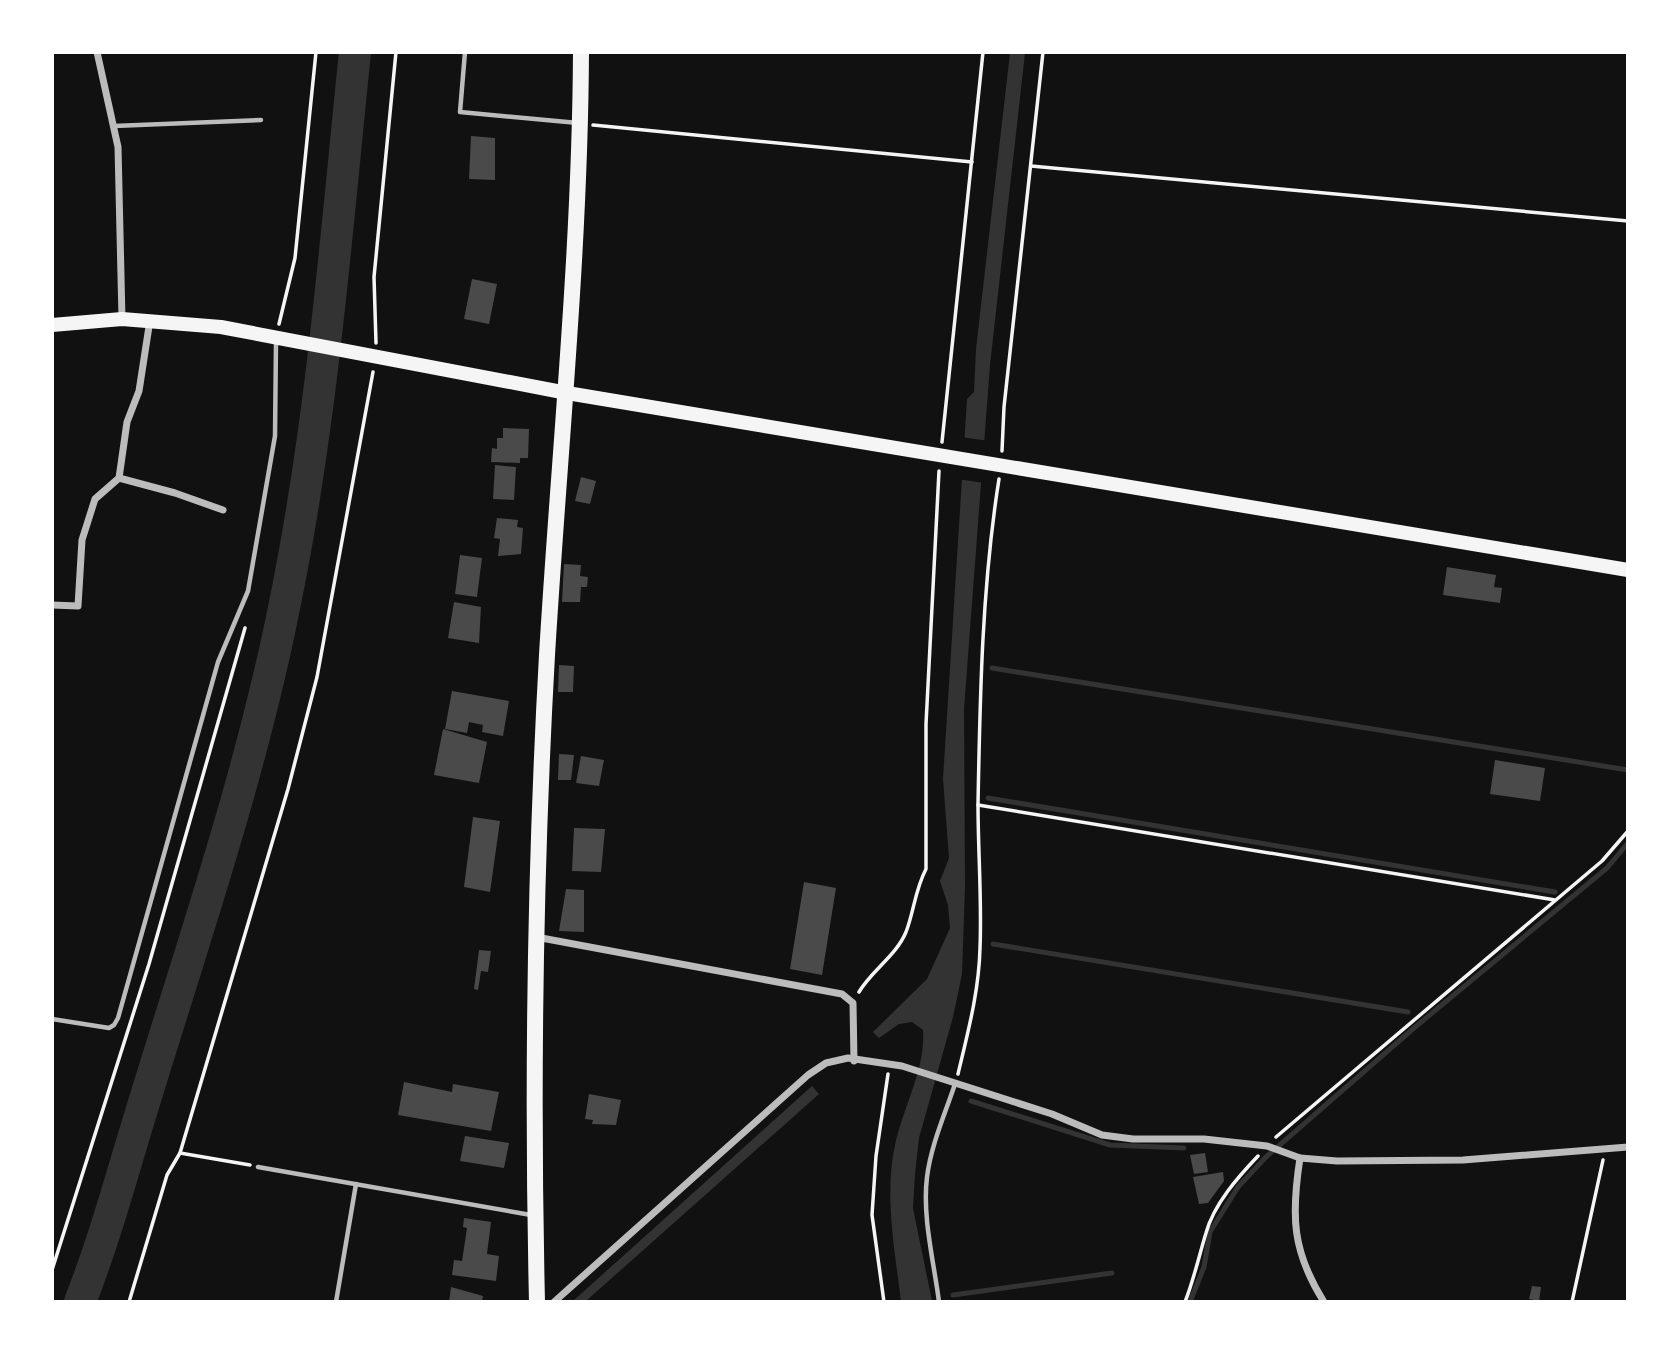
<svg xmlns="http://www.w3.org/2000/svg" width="1680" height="1354" font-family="Cabin,sans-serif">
<rect width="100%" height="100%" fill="#111"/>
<!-- water -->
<g fill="#333">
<path d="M1010,53H1025L990,365L964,709L965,887L962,974L953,1017L919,1138L915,1174L913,1208L932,1301H901C895,1252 884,1195 895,1145C903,1107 926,1068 923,1030L912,1022L899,1024L879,1038L873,1032L927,979L950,928L948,905L940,881L949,858L943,779L967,399L974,392L976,349Z"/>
<path d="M812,1086L819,1094L586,1301H573Z"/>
</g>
<!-- pier -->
<path fill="#111" d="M961,437L989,441L984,483L958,479Z"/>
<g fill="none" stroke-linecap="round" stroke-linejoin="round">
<!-- stream -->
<g stroke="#333" stroke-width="5">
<path d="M992,668L1628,770"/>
<path d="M988,798L1555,892"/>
<path d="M993,944L1408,1012"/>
<path d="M971,1101L1110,1145L1184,1148"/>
<path d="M953,1295L1112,1273"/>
<path d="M1190,1302L1204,1267L1210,1232L1238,1187L1266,1157L1414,1028L1607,868L1628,843"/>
</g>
<!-- river -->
<path stroke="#333" stroke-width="32" d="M80,1302C107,1233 125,1163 147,1093C197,930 252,770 285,603C322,422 336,236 355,52"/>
</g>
<!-- building -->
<g fill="#4a4a4a">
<path d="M471,136L495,138V180L469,179Z"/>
<path d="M472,279L497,284L489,324L464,319Z"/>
<path d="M503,428L529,429L528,458H520V463L491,462L492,448L497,449V438H503Z"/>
<path d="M495,465L516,467L514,500L493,499Z"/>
<path d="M581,477L596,481L590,504L575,501Z"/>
<path d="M497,518L518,520L517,527L523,528L521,554L498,556L500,539L494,538Z"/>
<path d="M460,555L482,558L477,597L455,594Z"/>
<path d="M564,564L581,565L580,576L588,577L587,587H581L580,602H562Z"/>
<path d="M1447,567L1496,575L1494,587L1502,588L1500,603L1443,595Z"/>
<path d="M454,602L481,607L479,643L448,638Z"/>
<path d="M559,665L574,666L573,692H558Z"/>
<path d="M452,691L509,701L503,736L482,732L483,725L469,722L467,733L445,729Z"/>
<path d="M443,729L487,742L479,783L434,775Z"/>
<path d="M559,754L574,755L571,780H558Z"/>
<path d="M581,756L604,760L599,786L576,783Z"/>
<path d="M1495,760L1545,768L1540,801L1490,794Z"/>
<path d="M473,817L500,821L490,892L464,887Z"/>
<path d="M574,828L605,829L601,872L572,871Z"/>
<path d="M804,882L836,888L822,975L790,969Z"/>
<path d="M566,889L584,890V932L559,931Z"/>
<path d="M479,950L491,951L488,972L481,971L478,990L474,989Z"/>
<path d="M404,1082L452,1092L453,1084L499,1092L491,1131L398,1115Z"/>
<path d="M589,1094L621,1100L616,1125L592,1124L593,1120L585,1119Z"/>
<path d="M465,1136L509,1143L504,1168L460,1161Z"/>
<path d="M1205,1153L1208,1172L1194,1174L1190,1155Z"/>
<path d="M1223,1172L1224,1181L1208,1203L1199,1204L1193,1177Z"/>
<path d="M464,1218L491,1222L487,1254L499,1256L496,1281L452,1275L454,1260L462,1261L467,1228L463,1227Z"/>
<path d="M1532,1286L1541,1287L1539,1301L1529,1299Z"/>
<path d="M451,1287L483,1296L482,1302H449Z"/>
</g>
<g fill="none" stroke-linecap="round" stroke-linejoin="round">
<!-- path -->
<g stroke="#f5f5f5" stroke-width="3.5">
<path d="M593,125L972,162"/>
<path d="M1031,166L1628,221"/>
<path d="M279,324L295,258L316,52"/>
<path d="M376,343L374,277L396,52"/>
<path d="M942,442L983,52"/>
<path d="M1002,451L1004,407L1043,52"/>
<path d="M978,805L1555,900"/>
<path d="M859,992C872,970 896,956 906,932C914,911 915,890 926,869V724L939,471"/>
<path d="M958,1074C968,1032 979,991 980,948C982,900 978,852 978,804C980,695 982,586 999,479"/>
<path d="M1276,1137L1602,861L1628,831"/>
<path d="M180,1153L250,1165"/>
<path d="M52,1270L149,964L245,628"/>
<path d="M129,1302L167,1175L180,1153L288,789L317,677L373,372"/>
<path d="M884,1302L872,1215L876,1156L888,1074"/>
<path d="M1185,1302C1194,1279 1199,1256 1206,1233C1214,1204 1238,1177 1258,1156"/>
<path d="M1572,1302L1603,1160"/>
</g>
<!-- service -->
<g stroke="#bcbcbc" stroke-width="4.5">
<path d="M465,52L460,112L578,123"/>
<path d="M114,126L261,120"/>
<path d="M52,1019L109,1028L114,1025L118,1018L218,662L248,591L275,436L276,342"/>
<path d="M258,1167L531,1215"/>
<path d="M336,1302L356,1184"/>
<path d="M939,1302C934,1262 922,1217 927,1177C931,1145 945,1114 955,1084"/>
</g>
<!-- minor -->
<g stroke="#bcbcbc" stroke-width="7">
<path d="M97,52L118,147L122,319"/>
<path d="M119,478L175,493L223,510"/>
<path d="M52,605L78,606L82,540L95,499L119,478L127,422L139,391L150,320"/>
<path d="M536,937L842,994L853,1003L854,1061"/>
<path d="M1300,1158C1291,1216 1292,1251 1324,1302"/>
<path d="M554,1302L808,1075L826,1063L848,1058L902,1066L1052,1114L1102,1135L1133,1139H1204L1267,1146L1300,1158L1337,1161L1463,1160L1628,1147"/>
</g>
<!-- primary -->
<path stroke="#f5f5f5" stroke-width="14" d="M52,325L122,319L221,327L567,393L1628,570"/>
<!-- trunk -->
<path stroke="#f5f5f5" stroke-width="16" d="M537,1302C532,1086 535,870 547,655C559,454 580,254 581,52"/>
</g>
<!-- border -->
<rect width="1680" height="1354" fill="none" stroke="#ffffff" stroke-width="108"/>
</svg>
